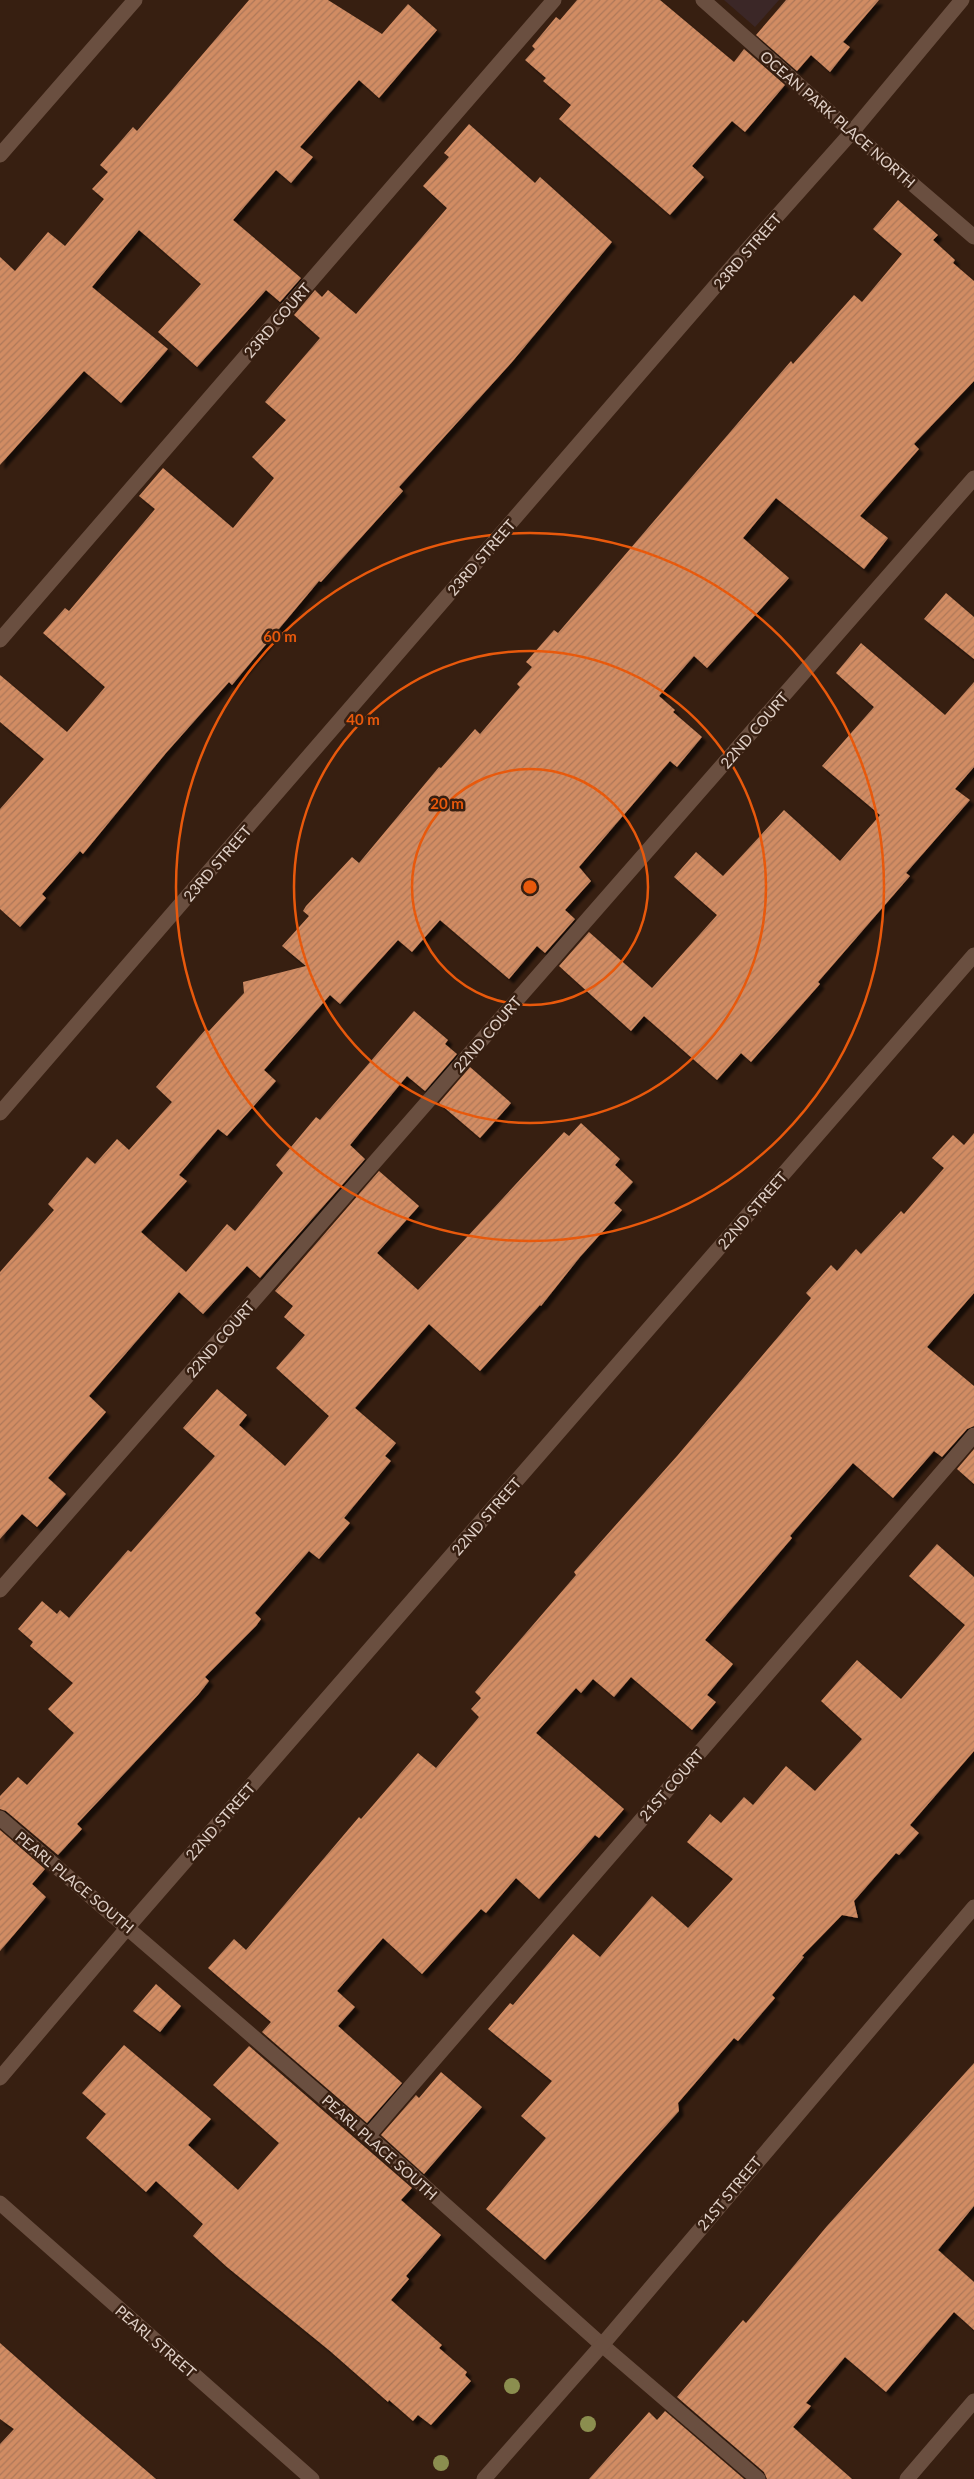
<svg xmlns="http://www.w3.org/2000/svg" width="974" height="2479" font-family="Lato,sans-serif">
<defs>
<pattern id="building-hatch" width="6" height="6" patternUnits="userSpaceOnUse" patternTransform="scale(1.25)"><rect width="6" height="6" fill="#d18c63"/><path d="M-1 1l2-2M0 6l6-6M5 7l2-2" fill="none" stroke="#ae7859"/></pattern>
<filter id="shadow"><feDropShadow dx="4.5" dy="4.5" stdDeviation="1" flood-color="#0009"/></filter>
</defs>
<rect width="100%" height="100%" fill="#371f11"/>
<!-- commercial -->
<path fill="#3b2727" d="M724,0H779L755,27Z"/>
<!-- building -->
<g fill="url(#building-hatch)" filter="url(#shadow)">
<path d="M249,0H328L382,34L408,4L437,30L379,98L359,80L300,147L313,157L291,183L276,170L233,220L301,278L280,302L266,290L197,367L158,332L201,284L139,230L92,287L168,349L121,403L84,371L0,465V257L15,271L48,232L65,246L104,199L92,189L108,172L100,165L133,127L137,131Z"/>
<path d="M577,0H660L734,62L744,49L785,85L745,132L732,121L692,166L704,177L670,215L559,119L571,105L543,81L546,78L525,60L535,49L532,46L556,17L560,20Z"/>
<path d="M786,0H879L843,42L850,47L830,72L811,55L797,71L756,35Z"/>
<path d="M469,124L535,183L540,177L612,242L512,362L399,487L403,491L321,582L319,581L232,685L229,682L166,753L83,854L80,851L42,894L46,898L20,927L0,909V809L44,759L0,722V675L67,732L105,687L43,633L65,608L69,611L155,509L139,496L163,468L233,528L274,478L252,457L286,420L265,402L320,338L294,315L315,290L322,297L328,290L356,314L447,208L423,186L449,157L444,153Z"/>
<path d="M898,200L938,235L933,240L955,260L953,263L974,281V381L914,444L919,449L860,516L888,538L864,569L776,498L743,538L789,578L707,668L694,656L659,696L675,710L673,712L702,737L677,767L670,761L579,867L591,881L565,910L575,919L545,953L537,946L509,979L440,920L412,952L398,940L340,1004L330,995L264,1070L276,1081L227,1136L218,1129L179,1175L187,1181L141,1232L186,1272L227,1224L235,1231L283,1173L276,1165L316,1117L320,1120L414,1011L448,1040L445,1044L457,1054L425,1091L407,1076L350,1145L365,1159L260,1278L247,1266L203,1314L179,1292L89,1396L106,1412L48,1478L66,1494L37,1527L22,1514L0,1539V1272L54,1210L48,1204L87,1157L95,1164L117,1139L129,1150L172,1102L156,1087L206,1029L209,1031L244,993L243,982L306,966L282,946L309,916L303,911L306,906L352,857L359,863L439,767L441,768L475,729L480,734L520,687L517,684L532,667L526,662L554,630L558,633L791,361L793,364L854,295L862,302L902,254L873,229Z"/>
<path d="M946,593L974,617V659L924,619Z"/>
<path d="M861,643L945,715L974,682V767L955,789L970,800L906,873L910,876L818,982L820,984L751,1062L741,1053L717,1080L644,1016L631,1031L559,966L589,932L652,988L717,915L674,877L696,852L723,876L784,810L840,861L880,815L822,766L874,707L836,673Z"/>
<path d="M470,1067L511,1103L480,1138L439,1103Z"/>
<path d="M581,1123L620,1159L615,1165L633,1182L614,1203L622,1210L580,1257L541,1306L540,1305L480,1371L429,1324L355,1408L396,1443L385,1456L391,1461L344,1518L350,1523L319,1559L309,1551L255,1613L261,1619L256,1626L205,1677L209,1681L198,1695L77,1824L82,1829L58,1855L6,1811L0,1809V1796L18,1777L27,1785L74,1733L48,1709L73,1683L30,1646L33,1642L18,1629L42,1601L57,1614L60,1610L69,1618L128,1550L131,1552L215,1456L183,1428L217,1389L247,1415L239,1425L285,1466L329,1416L276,1368L305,1335L284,1317L293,1306L275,1291L379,1171L419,1206L377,1253L418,1290L564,1132L569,1136Z"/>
<path d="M974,1133V1293L927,1347L974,1386V1426L967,1429L942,1457L934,1451L893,1498L853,1463L790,1536L792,1538L705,1640L733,1664L707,1695L716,1702L692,1730L631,1677L614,1697L593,1679L581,1693L576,1688L536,1733L624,1809L599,1838L595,1835L539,1899L516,1878L486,1913L481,1909L422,1974L383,1938L337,1991L355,2007L338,2026L402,2083L367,2123L262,2032L271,2022L208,1968L234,1939L246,1950L359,1817L361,1819L418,1753L436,1768L479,1717L471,1709L481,1698L475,1692L576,1575L574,1572L677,1456L811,1298L806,1293L831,1265L837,1271L856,1249L861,1254L901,1211L904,1214L944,1168L932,1158L953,1135L964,1145Z"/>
<path d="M974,1449V1484L957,1469Z"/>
<path d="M937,1544L974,1577V1751L910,1825L919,1833L899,1855L896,1853L854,1901L858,1918L842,1915L802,1956L804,1957L772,1995L775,1998L738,2041L734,2038L678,2103L679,2111L545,2260L486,2209L546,2138L521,2116L552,2081L488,2029L510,2003L513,2005L573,1934L600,1957L652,1896L688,1928L733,1879L687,1842L710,1814L721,1823L744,1797L753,1805L786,1766L815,1791L862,1739L821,1701L857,1660L901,1699L965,1625L909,1576Z"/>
<path d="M0,1830L45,1869L32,1884L46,1897L0,1951Z"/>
<path d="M156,1984L181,2006L160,2032L133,2011Z"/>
<path d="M124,2045L211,2119L188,2145L238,2190L279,2143L213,2085L249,2046L412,2188L401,2200L441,2235L406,2276L409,2279L391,2300L442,2345L439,2348L467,2372L465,2375L471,2381L431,2425L418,2415L413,2421L389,2400L388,2402L330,2351L227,2267L193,2236L203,2224L156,2181L146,2192L86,2138L106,2114L82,2093Z"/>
<path d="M974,2063V2206L938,2250L974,2282V2330L954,2312L886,2392L845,2357L806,2403L811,2406L793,2427L852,2479H767L764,2472L677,2397L743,2320L746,2323L827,2226Z"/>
<path d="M441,2072L482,2107L424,2174L381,2135L416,2095L419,2098Z"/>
<path d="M0,2343L79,2413L156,2479H0V2444L14,2429L0,2419Z"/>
<path d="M665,2411L744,2479H589L649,2412L657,2420Z"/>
</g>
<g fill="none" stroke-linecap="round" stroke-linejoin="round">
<!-- lane -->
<g stroke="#6a4f40" stroke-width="15">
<path d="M703,0L852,132L974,237"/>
<path d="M0,640L554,0"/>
<path d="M0,1590L974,478"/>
<path d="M0,1818L368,2136L602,2345L758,2479"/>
<path d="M368,2136L974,1435"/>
<path d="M907,2479L974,2401"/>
</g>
<!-- street -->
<g stroke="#6a4f40" stroke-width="15">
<path d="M0,1113L737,261L852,132L962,0"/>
<path d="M0,2078L128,1927L974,955"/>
<path d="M0,2203L312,2479"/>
<path d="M484,2479L602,2345L974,1907"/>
</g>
<!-- secondary -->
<path stroke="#6a4f40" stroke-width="15" d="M0,155L135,0"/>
</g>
<!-- trees -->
<g fill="#8b8e4f">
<circle cx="512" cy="2386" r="8"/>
<circle cx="588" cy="2424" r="8"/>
<circle cx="441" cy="2463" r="8"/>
</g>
<!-- distance rings -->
<g fill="none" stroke="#e8590c" stroke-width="2.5">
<circle cx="530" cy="887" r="118"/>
<circle cx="530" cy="887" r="236"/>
<circle cx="530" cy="887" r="354"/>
</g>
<g text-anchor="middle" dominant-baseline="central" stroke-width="5" stroke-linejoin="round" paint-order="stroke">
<!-- street labels -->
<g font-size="15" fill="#e0d0c7" stroke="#371f11">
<text transform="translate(838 119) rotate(41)">OCEAN PARK PLACE NORTH</text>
<text transform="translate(747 251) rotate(-49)">23RD STREET</text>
<text transform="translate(277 320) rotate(-49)">23RD COURT</text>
<text transform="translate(481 557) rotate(-49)">23RD STREET</text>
<text transform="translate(754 730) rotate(-49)">22ND COURT</text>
<text transform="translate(217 863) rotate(-49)">23RD STREET</text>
<text transform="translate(487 1034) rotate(-49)">22ND COURT</text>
<text transform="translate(752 1210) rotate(-49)">22ND STREET</text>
<text transform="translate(220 1339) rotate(-49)">22ND COURT</text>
<text transform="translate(486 1516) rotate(-49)">22ND STREET</text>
<text transform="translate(671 1785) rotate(-49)">21ST COURT</text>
<text transform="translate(220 1821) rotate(-49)">22ND STREET</text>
<text transform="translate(75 1882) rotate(40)">PEARL PLACE SOUTH</text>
<text transform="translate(380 2147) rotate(42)">PEARL PLACE SOUTH</text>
<text transform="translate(729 2193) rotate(-50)">21ST STREET</text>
<text transform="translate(156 2341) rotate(41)">PEARL STREET</text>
</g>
</g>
<circle cx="530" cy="887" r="8" fill="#e8590c" stroke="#371f11" stroke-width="2.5"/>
<g font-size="15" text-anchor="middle" font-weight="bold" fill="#e8590c" stroke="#371f11" stroke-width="5" stroke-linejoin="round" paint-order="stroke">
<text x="280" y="642">60 m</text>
<text x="363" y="725">40 m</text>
<text x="447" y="809">20 m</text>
</g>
</svg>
